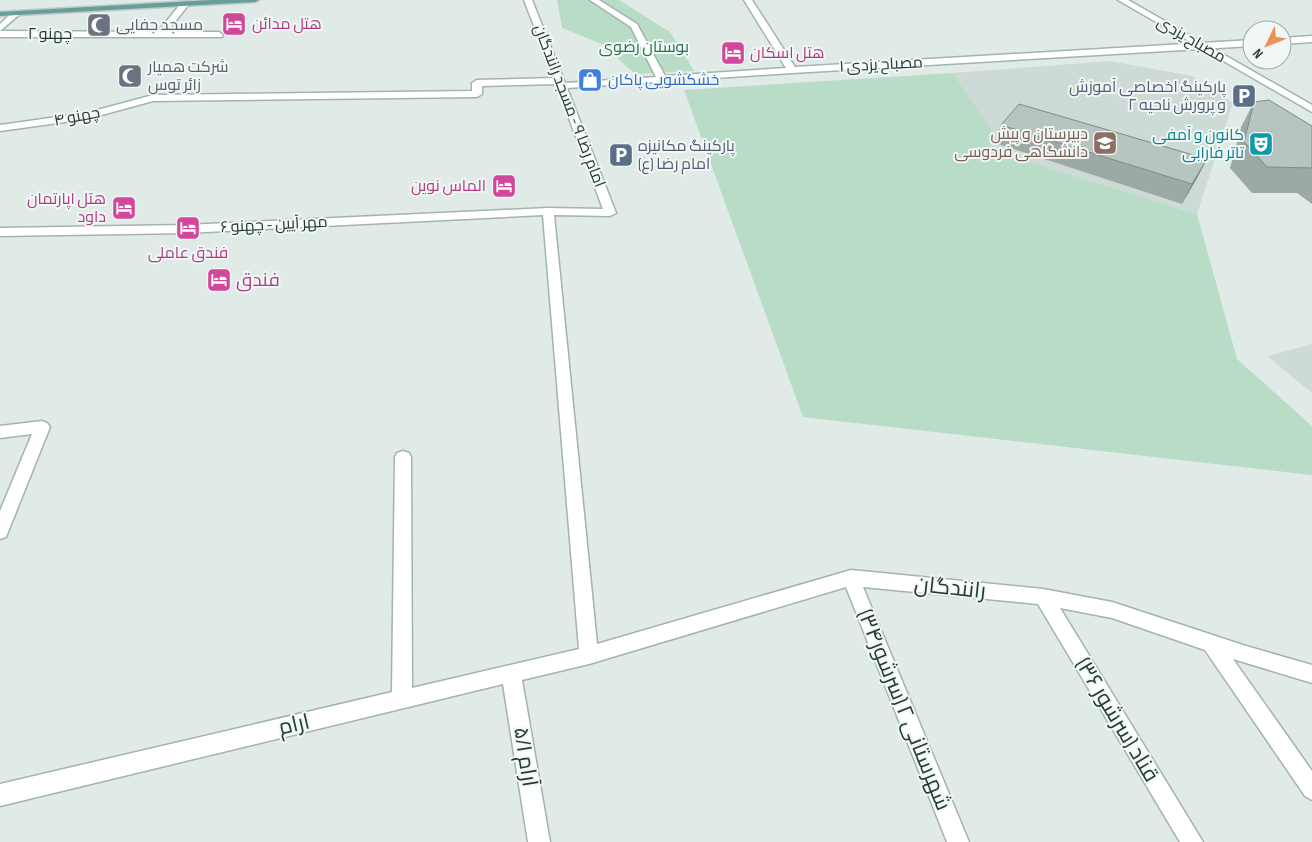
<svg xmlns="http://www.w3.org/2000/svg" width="1312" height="842" font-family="'Sofia Sans Condensed',Cairo,sans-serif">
<rect width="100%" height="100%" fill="#e0ebe7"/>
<!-- built -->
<g fill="#cedad6">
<path d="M1110,61L1192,76L1233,103L1197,214L986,149L996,137L953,73Z"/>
<path d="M1312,344V393L1267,356Z"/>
</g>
<!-- green -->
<g fill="#b9dcc6">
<path d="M557,0H619L670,32L694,71L635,74L602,44L562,28Z"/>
<path d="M953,73L996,137L987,149L1197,214L1237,359L1312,426V475L803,417L684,90Z"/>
</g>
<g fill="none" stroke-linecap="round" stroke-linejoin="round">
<defs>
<g id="street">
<path d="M524,0H532L565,83L656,77L631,27L590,0H599L637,24L665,76L786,68L744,0H752L795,67L1252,40V46L792,73L567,88L616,213L610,216L554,215L597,644L851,570L1043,589L1112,602L1246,646L1312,665V683L1233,659L1312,771V800L1305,796L1205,650L1112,618L1060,608L1203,842H1180L1038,604L863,587L969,842H947L846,587L589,664L522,680L550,842H528L503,684L0,806V784L392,692L395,457L397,453L403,451L409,453L411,457L412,688L579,649L543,215L186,233L0,236V228L186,225L548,208L603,209L556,84L482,86V94L477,97L153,101L87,119L0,131V125L86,113L153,95L472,91V83L477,80L554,78Z"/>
<path d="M182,2L189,4L167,32H219L223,35L222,37H0V31L158,32Z"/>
<path d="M1312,36V42L1282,44V38Z"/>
<path d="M42,421L47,423L50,427L6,537L0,539V511L32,434L0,438V426Z"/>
</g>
<g id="secondary">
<path d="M1118,0H1128L1312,105V112Z"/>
<path d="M14,11L21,13L0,31V24Z"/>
</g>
<path id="primary" d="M211,0H259L255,2L0,16V12Z"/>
</defs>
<!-- street casing -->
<use href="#street" stroke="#a3b3ae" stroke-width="3"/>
<!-- secondary casing -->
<use href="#secondary" stroke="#9fb6b0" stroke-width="3"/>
<!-- primary casing -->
<use href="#primary" stroke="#c1c8c7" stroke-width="3"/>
<!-- street -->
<use href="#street" fill="#fff" fill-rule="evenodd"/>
<!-- secondary -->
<use href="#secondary" fill="#fff" fill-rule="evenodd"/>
<!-- primary -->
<use href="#primary" fill="#669f97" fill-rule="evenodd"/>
</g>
<!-- wall -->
<g fill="#9da9a5">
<path d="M1254,102L1312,126V204L1297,193H1252L1230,168L1241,127Z"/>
<path d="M1001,125L1207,159L1197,178L1182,204L995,143Z"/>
</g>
<!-- shaded-wall -->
<path fill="#7f8a86" d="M1207,159L1197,178L1182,204L1192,184Z"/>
<!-- building -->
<g fill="#b6c5c0" stroke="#7f8a86">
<path d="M1269,100L1312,126V168L1267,167L1244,142L1254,102Z"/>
<path d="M1019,104L1207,159L1192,184L1001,125Z"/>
</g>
<!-- icons -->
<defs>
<symbol id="hotel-square" viewBox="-11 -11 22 22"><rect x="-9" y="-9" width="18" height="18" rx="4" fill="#d1479c" stroke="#f0f7f5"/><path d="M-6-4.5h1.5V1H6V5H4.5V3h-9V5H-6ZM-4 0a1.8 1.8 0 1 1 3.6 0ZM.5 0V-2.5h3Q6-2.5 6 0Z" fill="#fff"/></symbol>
<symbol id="mosque-square" viewBox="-11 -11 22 22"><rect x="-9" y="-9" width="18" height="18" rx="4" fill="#6b7280" stroke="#f0f7f5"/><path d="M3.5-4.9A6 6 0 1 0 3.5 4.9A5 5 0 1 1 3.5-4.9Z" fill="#fff"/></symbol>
<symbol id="shop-square" viewBox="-11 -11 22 22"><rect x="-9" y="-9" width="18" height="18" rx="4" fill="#3f7fe0" stroke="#f0f7f5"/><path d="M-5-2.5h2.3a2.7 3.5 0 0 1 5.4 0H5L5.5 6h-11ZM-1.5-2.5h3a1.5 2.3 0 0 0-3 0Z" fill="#fff"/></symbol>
<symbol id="parking-square" viewBox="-11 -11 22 22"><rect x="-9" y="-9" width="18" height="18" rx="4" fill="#5c6f8a" stroke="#f0f7f5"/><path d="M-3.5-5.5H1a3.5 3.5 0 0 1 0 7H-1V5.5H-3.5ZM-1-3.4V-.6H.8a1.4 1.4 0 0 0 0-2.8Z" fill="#fff"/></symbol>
<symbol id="school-square" viewBox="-11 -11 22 22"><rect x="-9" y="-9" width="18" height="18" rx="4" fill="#8d6e63" stroke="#f0f7f5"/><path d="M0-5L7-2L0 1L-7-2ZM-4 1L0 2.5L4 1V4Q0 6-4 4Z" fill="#fff"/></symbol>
<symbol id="theatre-square" viewBox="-11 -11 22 22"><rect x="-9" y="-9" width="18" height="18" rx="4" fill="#0f9aa8" stroke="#f0f7f5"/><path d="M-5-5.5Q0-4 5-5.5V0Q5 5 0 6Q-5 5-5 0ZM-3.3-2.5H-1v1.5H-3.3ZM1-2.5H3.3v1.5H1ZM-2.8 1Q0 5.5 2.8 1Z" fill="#fff"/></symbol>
</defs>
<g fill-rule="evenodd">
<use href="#hotel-square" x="220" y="10" width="28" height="28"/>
<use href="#mosque-square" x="85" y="11" width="28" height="28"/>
<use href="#hotel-square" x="719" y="39" width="28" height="28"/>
<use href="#mosque-square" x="116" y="62" width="28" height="28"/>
<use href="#shop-square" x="576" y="66" width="28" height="28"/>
<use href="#parking-square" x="1230" y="82" width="28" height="28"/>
<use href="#school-square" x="1091" y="129" width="28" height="28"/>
<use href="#theatre-square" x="1247" y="130" width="28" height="28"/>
<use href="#parking-square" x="607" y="141" width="28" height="28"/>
<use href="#hotel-square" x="490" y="172" width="28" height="28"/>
<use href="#hotel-square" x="110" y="194" width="28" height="28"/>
<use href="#hotel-square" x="174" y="214" width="28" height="28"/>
<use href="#hotel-square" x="205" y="266" width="28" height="28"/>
</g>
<g text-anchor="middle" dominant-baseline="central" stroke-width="4" stroke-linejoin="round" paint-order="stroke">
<!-- far-hotel labels -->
<g font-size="16" fill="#b23c85" stroke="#f0f7f5" text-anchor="start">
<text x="252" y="24">هتل مدائن</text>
<text x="750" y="53">هتل اسکان</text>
<text x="486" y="186" text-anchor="end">الماس نوين</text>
<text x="106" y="199" text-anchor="end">هتل اپارتمان<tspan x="106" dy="18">داود</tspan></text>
<text x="188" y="253" text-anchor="middle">فندق عاملى</text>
</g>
<!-- far-worship labels -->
<g font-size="16" fill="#5b616d" stroke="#f0f7f5" text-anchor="start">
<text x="116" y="25">مسجد جفایی</text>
<text x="148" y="67">شرکت همیار<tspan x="148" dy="18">زائر توس</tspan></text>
</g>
<!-- far-street labels -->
<g font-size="16" fill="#213b36" stroke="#f0f7f5">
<text x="50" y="34">چهنو ۲</text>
<text transform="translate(1191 40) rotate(30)">مصباح یزدی</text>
<text transform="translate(881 65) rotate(-3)">مصباح یزدی ۱</text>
<text transform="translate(569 106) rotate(69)">امام رضا ۹ - مسجد رانندگان</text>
<text transform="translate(77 117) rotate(-11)">چهنو ۴</text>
<text transform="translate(274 225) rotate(-3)">مهر آیین - چهنو ۶</text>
</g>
<!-- far-park labels -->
<g font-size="16" fill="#2d704e" stroke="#f0f7f5">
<text x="644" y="47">بوستان رضوی</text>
</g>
<!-- far-shop labels -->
<g font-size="16" fill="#366cbe" stroke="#f0f7f5" text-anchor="start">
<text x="608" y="80">خشکشویی پاکان</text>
</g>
<!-- far-service labels -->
<g font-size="16" fill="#4e5e75" stroke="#f0f7f5" text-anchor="end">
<text x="1226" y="87">پارکینگ اخصاصی آموزش<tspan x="1226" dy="18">و پرورش ناحیه ۲</tspan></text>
<text x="638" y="146" text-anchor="start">پارکینگ مکانیزه<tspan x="638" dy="18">امام رضا (ع)</tspan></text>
</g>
<!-- far-education labels -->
<g font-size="16" fill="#785e54" stroke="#f0f7f5" text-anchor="end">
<text x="1088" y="134">دبیرستان و پیش<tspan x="1088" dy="18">دانشگاهی فردوسی</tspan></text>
</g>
<!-- far-culture labels -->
<g font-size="16" fill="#0d838f" stroke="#f0f7f5" text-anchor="end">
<text x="1244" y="135">کانون و آمفی<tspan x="1244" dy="18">تاتر فارابی</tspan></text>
</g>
<!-- hotel labels -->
<g font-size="19" fill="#b23c85" stroke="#f0f7f5" text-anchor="start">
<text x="236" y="280">فندق</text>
</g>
<!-- near-street labels -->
<g font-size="22" fill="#213b36" stroke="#f0f7f5">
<text transform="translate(950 588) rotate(6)">رانندگان</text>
<text transform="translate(904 710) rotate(68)">شهرستانی ۲ (سرشور۳۴)</text>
<text transform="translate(1117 720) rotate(59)">قناد (سرشور ۳۶)</text>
<text transform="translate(294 725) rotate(-13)">ارام</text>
<text transform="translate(525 757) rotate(81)">آرام ۵/۱</text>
</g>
</g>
<!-- north arrow -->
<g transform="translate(1267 45) rotate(227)"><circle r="24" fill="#f0f7f5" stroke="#9daca9"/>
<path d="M0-4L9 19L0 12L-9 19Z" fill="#ee8e5a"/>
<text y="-8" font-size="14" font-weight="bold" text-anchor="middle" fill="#213b36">N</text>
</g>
</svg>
